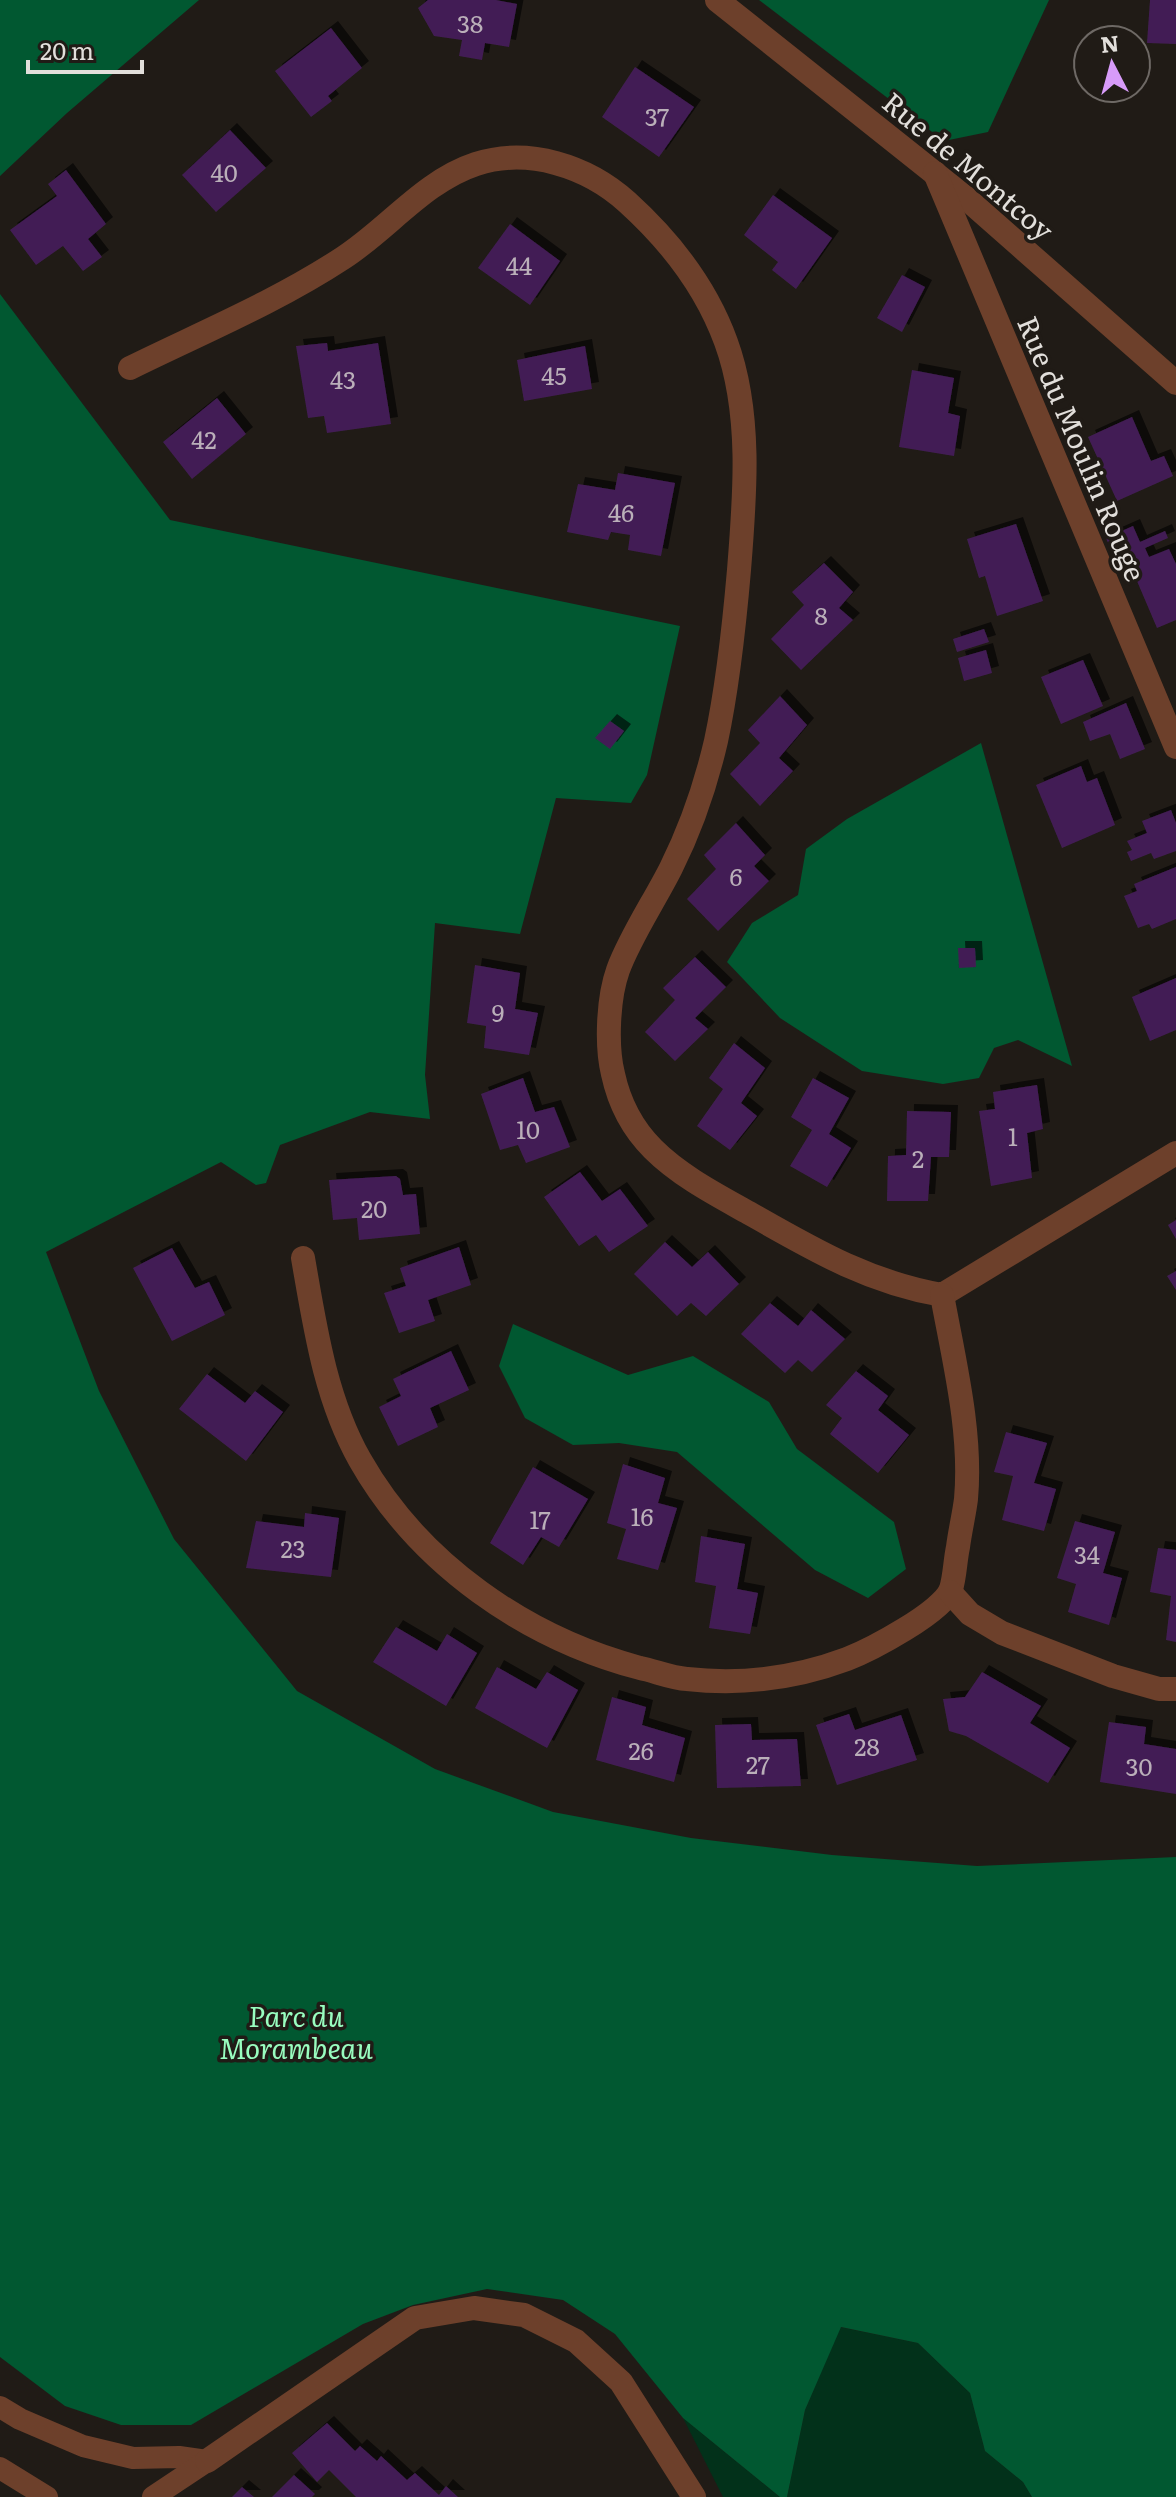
<svg xmlns="http://www.w3.org/2000/svg" width="1176" height="2497" font-family="Literata,serif">
<defs>
<filter id="shadow"><feDropShadow dx="7" dy="-7" stdDeviation="0" flood-color="#0009"/></filter>
</defs>
<rect width="100%" height="100%" fill="#201b16"/>
<!-- green -->
<g fill="#02311a">
<path d="M840,2327L918,2343L970,2393L985,2451L1023,2482L1032,2497H787L805,2410Z"/>
<path d="M683,2418L780,2497H723Z"/>
</g>
<!-- forest -->
<g fill="#015831">
<path d="M0,0H199L67,113L0,176Z"/>
<path d="M759,0H1049L988,132L944,141Z"/>
<path d="M0,294L170,520L680,626L647,775L631,803L556,798L520,934L435,923L425,1075L430,1119L370,1112L280,1145L266,1183L256,1185L221,1162L46,1252L99,1391L174,1539L297,1691L435,1769L553,1812L691,1838L832,1855L977,1866L1176,1857V2497H1032L1023,2482L985,2451L970,2393L918,2343L841,2327L805,2410L787,2497H780L683,2418L615,2334L563,2300L487,2289L413,2305L363,2324L191,2425H121L65,2406L0,2357Z"/>
<path d="M981,743L1072,1066L1018,1040L994,1048L979,1078L943,1084L862,1071L780,1018L727,962L752,923L798,895L806,849L847,819Z"/>
<path d="M513,1324L628,1375L693,1356L769,1402L797,1449L894,1522L906,1569L868,1598L815,1570L677,1452L619,1443L573,1445L525,1418L499,1366Z"/>
</g>
<!-- building -->
<g fill="#421e54" filter="url(#shadow)">
<path d="M428,0H496L517,4L509,47L485,43L482,60L459,56L462,40L434,36L418,8Z"/>
<path d="M1150,0H1176V44L1147,43Z"/>
<path d="M331,28L362,68L328,96L332,101L311,117L275,71Z"/>
<path d="M635,67L694,107L659,157L602,117Z"/>
<path d="M230,130L266,168L216,212L182,175Z"/>
<path d="M66,170L106,224L88,239L102,257L83,271L63,246L36,265L10,230L57,196L48,184Z"/>
<path d="M773,195L832,238L796,289L772,270L778,262L744,235Z"/>
<path d="M510,224L560,261L530,305L478,268Z"/>
<path d="M902,275L925,287L902,332L877,318Z"/>
<path d="M327,343L328,351L378,343L391,424L327,433L324,416L308,418L296,346Z"/>
<path d="M585,346L592,389L524,401L517,360Z"/>
<path d="M912,370L954,378L948,413L960,416L954,456L899,447Z"/>
<path d="M217,398L246,434L192,479L163,442Z"/>
<path d="M1132,417L1151,461L1164,456L1173,476L1117,501L1088,437Z"/>
<path d="M618,473L675,483L661,556L628,550L630,535L611,532L608,540L567,532L578,484L615,490Z"/>
<path d="M1016,524L1043,601L997,616L985,576L979,578L967,539Z"/>
<path d="M1133,526L1140,542L1165,531L1168,538L1145,548L1149,557L1169,549L1176,564V620L1157,628L1131,567L1120,571L1106,538Z"/>
<path d="M824,563L853,592L839,608L853,620L801,670L771,639L804,605L792,592Z"/>
<path d="M984,629L989,642L957,652L953,639Z"/>
<path d="M986,650L992,673L964,681L958,658Z"/>
<path d="M1083,660L1103,706L1061,724L1041,677Z"/>
<path d="M780,696L807,725L779,758L793,771L760,806L730,774L760,743L748,730Z"/>
<path d="M1126,703L1145,749L1120,759L1110,734L1090,741L1083,722Z"/>
<path d="M610,721L624,731L610,749L595,738Z"/>
<path d="M1081,766L1087,782L1097,778L1115,825L1062,848L1036,785Z"/>
<path d="M1171,810L1176,823V851L1154,859L1151,853L1131,861L1127,852L1132,850L1127,841L1147,833L1142,821Z"/>
<path d="M736,823L765,855L754,866L769,881L718,931L687,899L716,869L704,855Z"/>
<path d="M1176,867V919L1152,929L1149,924L1138,928L1124,896L1137,891L1134,884Z"/>
<path d="M958,948H975L976,967L959,968Z"/>
<path d="M695,957L726,987L695,1018L708,1029L675,1061L645,1032L675,1000L663,988Z"/>
<path d="M475,965L520,973L515,1009L538,1013L529,1055L484,1048L486,1026L467,1023Z"/>
<path d="M1176,978V1030L1150,1041L1132,997Z"/>
<path d="M734,1043L765,1068L741,1103L757,1116L730,1150L697,1126L723,1089L709,1078Z"/>
<path d="M523,1078L535,1112L554,1107L570,1147L526,1163L518,1145L500,1150L481,1094Z"/>
<path d="M813,1078L849,1098L829,1134L851,1148L827,1187L790,1166L812,1130L791,1117Z"/>
<path d="M1037,1085L1043,1129L1027,1133L1032,1178L991,1186L979,1111L995,1109L993,1092Z"/>
<path d="M907,1111L951,1112L949,1157H931L928,1201H887L888,1156L906,1155Z"/>
<path d="M580,1172L602,1201L620,1189L648,1226L609,1252L596,1235L579,1246L544,1197Z"/>
<path d="M396,1176L400,1179L403,1195L416,1194L420,1234L359,1240L357,1218L333,1220L329,1180Z"/>
<path d="M1176,1220V1239L1168,1225Z"/>
<path d="M665,1242L692,1267L708,1252L739,1284L706,1316L691,1303L677,1316L634,1274Z"/>
<path d="M459,1247L471,1285L428,1300L435,1321L399,1333L384,1293L406,1286L400,1268Z"/>
<path d="M172,1248L195,1288L209,1282L225,1315L172,1341L133,1268Z"/>
<path d="M1176,1271V1290L1167,1276Z"/>
<path d="M770,1303L798,1326L811,1310L845,1339L812,1372L798,1360L785,1373L741,1334Z"/>
<path d="M451,1351L469,1390L430,1408L438,1427L398,1446L379,1407L401,1396L393,1379Z"/>
<path d="M856,1371L888,1396L878,1410L909,1435L878,1473L830,1434L842,1418L826,1405Z"/>
<path d="M207,1374L245,1403L255,1391L283,1412L246,1461L179,1409Z"/>
<path d="M1006,1432L1047,1443L1034,1483L1056,1489L1044,1531L1002,1520L1013,1476L994,1472Z"/>
<path d="M623,1464L665,1478L658,1503L677,1508L658,1570L617,1559L626,1529L607,1523Z"/>
<path d="M533,1467L588,1499L559,1547L541,1537L523,1565L490,1543Z"/>
<path d="M305,1513L339,1518L331,1577L246,1568L256,1521L304,1527Z"/>
<path d="M1075,1521L1115,1532L1103,1573L1122,1578L1109,1625L1068,1612L1076,1584L1057,1578Z"/>
<path d="M701,1536L745,1544L737,1589L758,1593L750,1634L709,1628L716,1586L695,1582Z"/>
<path d="M1158,1548L1176,1550V1642L1166,1640L1171,1596L1150,1592Z"/>
<path d="M396,1627L437,1651L447,1634L477,1653L446,1706L373,1662Z"/>
<path d="M497,1667L536,1689L547,1672L578,1690L547,1748L475,1708Z"/>
<path d="M982,1672L1041,1706L1030,1723L1070,1748L1048,1783L966,1736L949,1731L943,1699L965,1697Z"/>
<path d="M612,1697L646,1707L642,1725L685,1738L674,1782L596,1760Z"/>
<path d="M849,1714L855,1730L901,1715L917,1760L837,1785L816,1725Z"/>
<path d="M1109,1722L1146,1727L1144,1744L1176,1749V1794L1100,1782Z"/>
<path d="M751,1724L752,1740L797,1739L801,1786L717,1788L715,1725Z"/>
<path d="M327,2423L355,2451L360,2446L377,2461L381,2456L407,2480L415,2473L439,2495L446,2486L458,2497H356L329,2470L317,2482L292,2453Z"/>
<path d="M294,2475L315,2494L312,2497H272Z"/>
<path d="M242,2487L254,2497H232Z"/>
</g>
<g fill="none" stroke-linecap="round" stroke-linejoin="round">
<!-- service -->
<g stroke="#6d402b" stroke-width="22">
<path d="M0,2407L20,2419L83,2446L133,2458L179,2457L207,2461"/>
<path d="M0,2468L47,2497"/>
<path d="M153,2497L207,2461"/>
</g>
<!-- minor -->
<g stroke="#6d402b" stroke-width="24">
<path d="M717,0L967,199L1176,383"/>
<path d="M935,173L1176,747"/>
<path d="M130,368C201,333 276,302 343,258C388,229 424,181 476,164C528,147 587,166 627,202C669,240 706,287 726,342C752,413 745,496 739,570C734,628 728,685 716,741C706,784 691,828 671,868C655,900 630,937 618,970C608,998 606,1046 613,1074C619,1102 633,1129 653,1149C680,1176 717,1195 749,1213C814,1250 868,1282 942,1295L1176,1153"/>
<path d="M303,1258C315,1327 325,1398 360,1460C419,1564 526,1638 640,1668C655,1671 671,1678 687,1679C741,1685 796,1678 847,1659C870,1650 943,1612 951,1589C955,1576 955,1561 958,1547C960,1531 964,1515 966,1499C972,1432 954,1361 942,1295"/>
<path d="M950,1592L970,1614L1002,1633L1113,1676L1159,1689H1176"/>
<path d="M207,2461L415,2318L474,2308L524,2315L576,2341L621,2382L694,2497"/>
</g>
</g>
<g text-anchor="middle" dominant-baseline="central" stroke-width="7" stroke-linejoin="round" paint-order="stroke">
<!-- number labels -->
<g font-size="24" fill="#baafb9">
<text x="470" y="22">38</text>
<text x="657" y="115">37</text>
<text x="224" y="171">40</text>
<text x="519" y="264">44</text>
<text x="554" y="374">45</text>
<text x="343" y="378">43</text>
<text x="204" y="438">42</text>
<text x="621" y="511">46</text>
<text x="821" y="614">8</text>
<text x="736" y="875">6</text>
<text x="498" y="1011">9</text>
<text x="528" y="1128">10</text>
<text x="1013" y="1135">1</text>
<text x="918" y="1157">2</text>
<text x="374" y="1207">20</text>
<text x="642" y="1515">16</text>
<text x="540" y="1518">17</text>
<text x="293" y="1547">23</text>
<text x="1087" y="1553">34</text>
<text x="867" y="1745">28</text>
<text x="641" y="1749">26</text>
<text x="758" y="1763">27</text>
<text x="1139" y="1765">30</text>
</g>
<!-- street labels -->
<g font-size="28" fill="#e2dfdb" stroke="#201b16">
<text transform="translate(969 165) rotate(40)">Rue de Montcoy</text>
<text transform="translate(1083 448) rotate(67)">Rue du Moulin Rouge</text>
</g>
<!-- park labels -->
<g font-size="28" font-style="italic" fill="#98fdbf" stroke="#201b16">
<text x="296" y="2015">Parc du<tspan x="296" dy="32">Morambeau</tspan></text>
</g>
</g>
<!-- north arrow -->
<g transform="translate(1112 64) rotate(354)"><circle r="38" fill="#201b16" stroke="#6e6965" stroke-width="2"/>
<path d="M0-6L14 30L0 20L-14 30Z" fill="#d79bf9"/>
<text y="-12" font-size="22" font-weight="bold" text-anchor="middle" fill="#e2dfdb">N</text>
</g>
<!-- scale -->
<path d="M28 60v12h114v-12" fill="none" stroke="#e2dfdb" stroke-width="4"/>
<text x="40" y="60" font-size="24" fill="#e2dfdb" stroke="#201b16" stroke-width="6" paint-order="stroke">20 m</text>
</svg>
